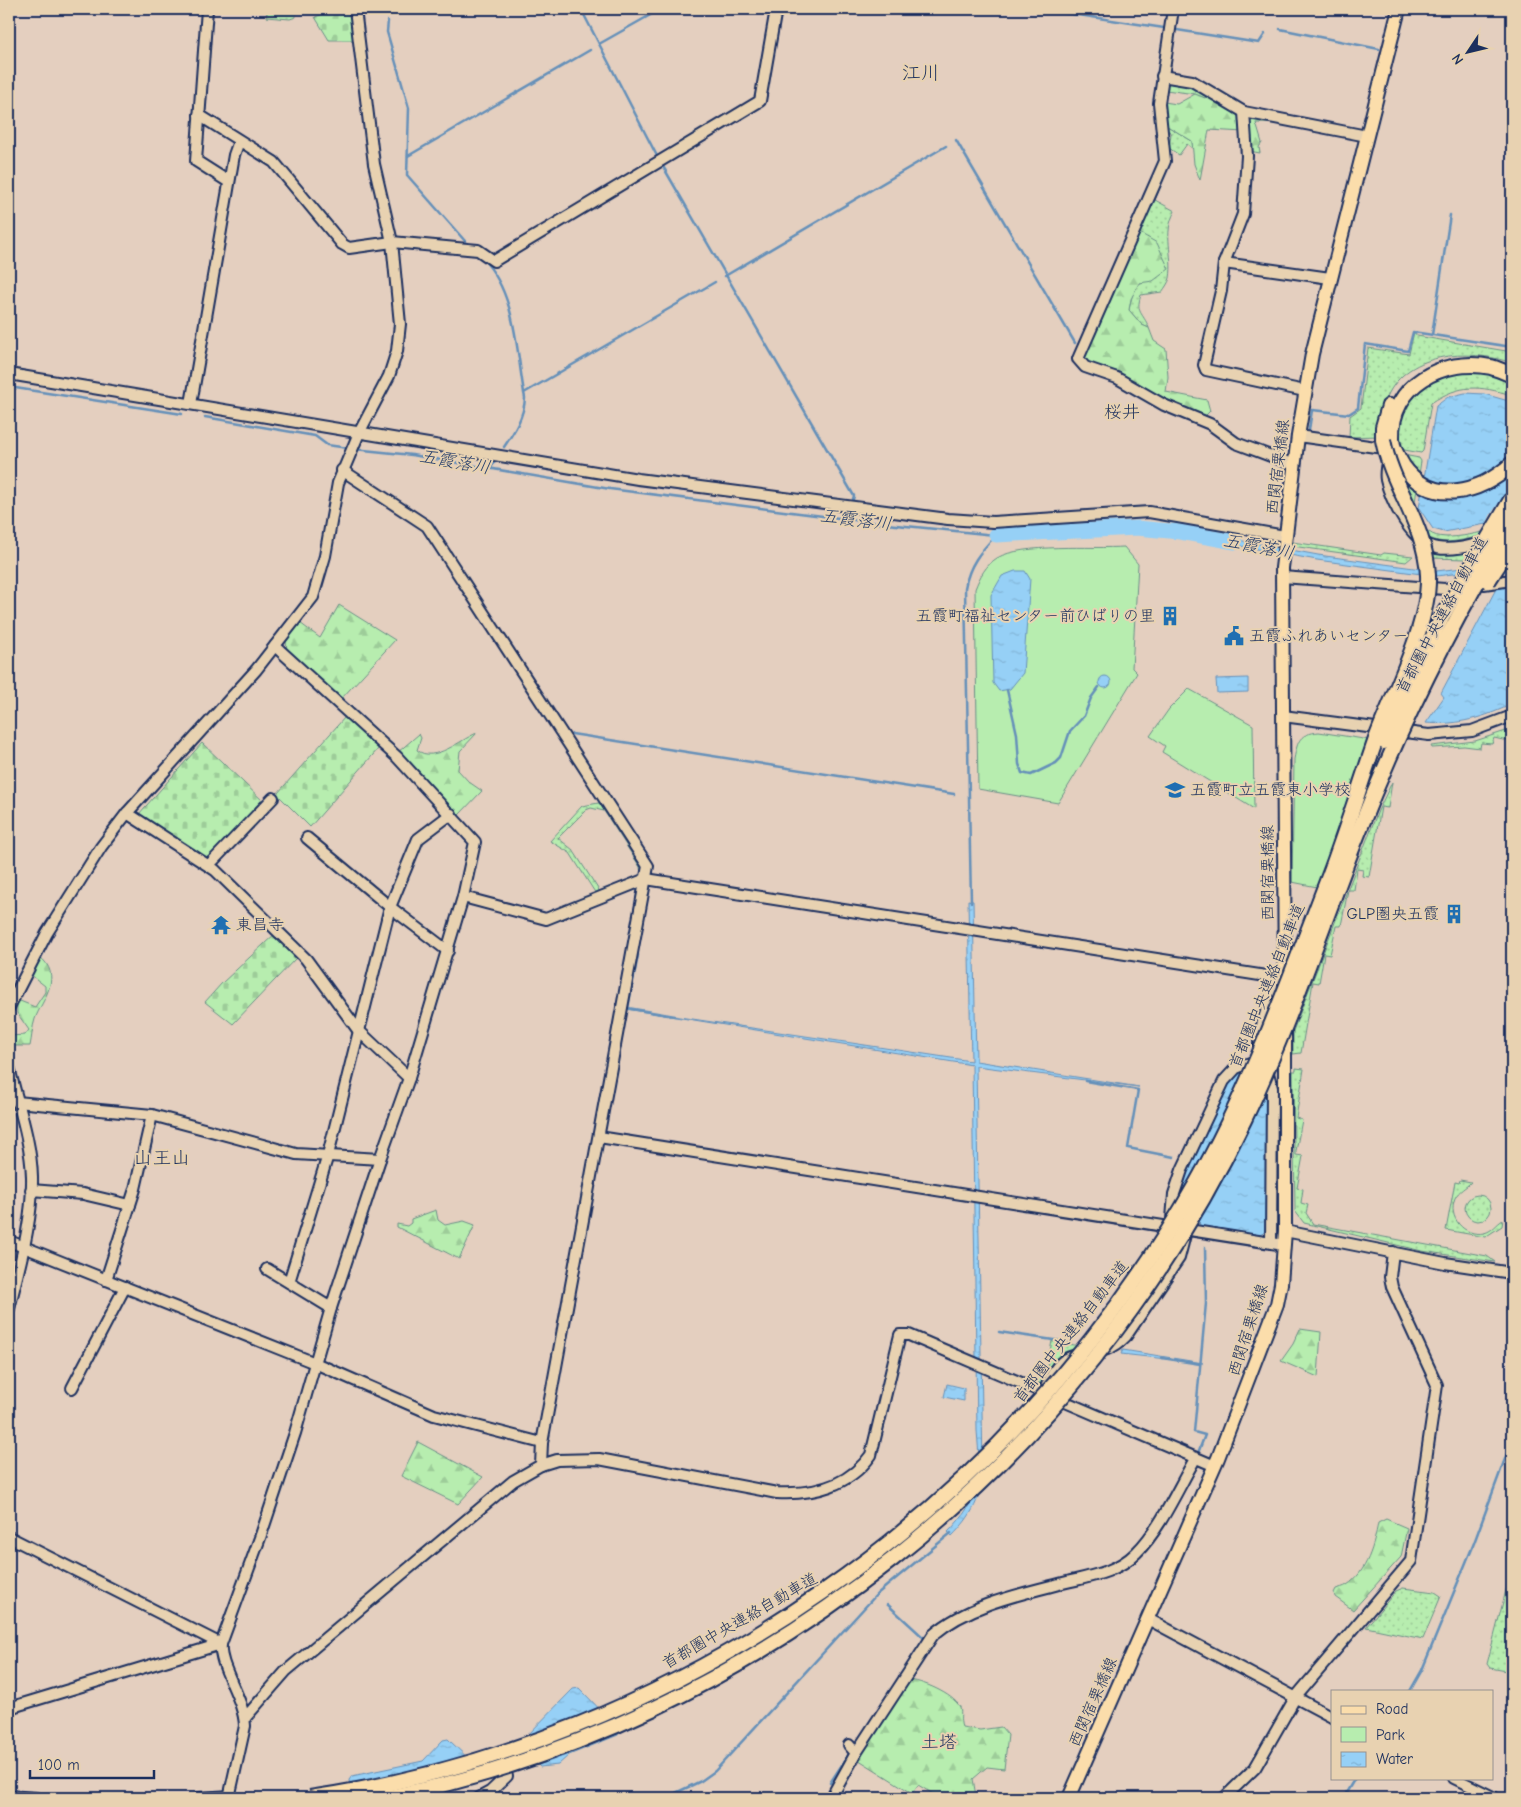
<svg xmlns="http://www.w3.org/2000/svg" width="1521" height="1807" font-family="'Comic Neue','Klee One',sans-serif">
<defs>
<pattern id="grass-dots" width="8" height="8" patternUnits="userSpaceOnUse" patternTransform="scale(1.25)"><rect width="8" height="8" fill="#b7edaf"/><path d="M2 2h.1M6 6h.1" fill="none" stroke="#9dcc99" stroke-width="1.8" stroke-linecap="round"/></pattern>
<pattern id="forest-firs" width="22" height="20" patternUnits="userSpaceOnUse" patternTransform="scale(1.25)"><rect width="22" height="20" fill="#b7edaf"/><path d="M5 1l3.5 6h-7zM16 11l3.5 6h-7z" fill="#9dcc99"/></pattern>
<pattern id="cemetery-stones" width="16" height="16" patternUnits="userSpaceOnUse" patternTransform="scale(1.25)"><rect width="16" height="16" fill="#b7edaf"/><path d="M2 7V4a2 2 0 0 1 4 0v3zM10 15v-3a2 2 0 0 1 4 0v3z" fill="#9dcc99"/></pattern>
<pattern id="water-ripples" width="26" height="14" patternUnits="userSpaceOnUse" patternTransform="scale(1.25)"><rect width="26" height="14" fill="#96d0f6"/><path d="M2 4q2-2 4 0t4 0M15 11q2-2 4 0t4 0" fill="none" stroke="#81b3d5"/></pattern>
</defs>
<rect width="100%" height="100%" fill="#e4cfbf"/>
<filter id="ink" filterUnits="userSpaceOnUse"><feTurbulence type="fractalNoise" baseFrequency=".02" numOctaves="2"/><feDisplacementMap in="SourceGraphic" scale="10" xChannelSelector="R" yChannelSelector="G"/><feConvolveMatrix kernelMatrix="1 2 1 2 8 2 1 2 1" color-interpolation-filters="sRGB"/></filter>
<g filter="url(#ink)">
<!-- grass -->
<g fill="url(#grass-dots)" stroke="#698e86">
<path d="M268,9H295L296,17L290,19L266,17Z"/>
<path d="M1170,80L1187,83L1208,94L1205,98L1195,94L1166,90L1164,96V124L1192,141L1193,149L1187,144L1179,155L1169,148L1171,134L1167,128L1165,129L1161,126L1164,83Z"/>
<path d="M1171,161L1155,200L1175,211C1162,234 1174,255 1170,278C1169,282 1165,288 1162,292L1141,295C1135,313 1143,312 1149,328L1142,325L1129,310C1131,300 1133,286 1144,281L1138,232L1166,168Z"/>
<path d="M1414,332L1417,336L1512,352V363C1469,348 1403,351 1385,402C1381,412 1380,425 1379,436L1349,437L1350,416L1361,408L1368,348L1409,354Z"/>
<path d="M1476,371L1512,380V395C1479,386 1461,383 1431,403L1423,451L1421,453L1399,449L1398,418L1416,389L1446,374Z"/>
<path d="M1393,453L1419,458L1421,461L1414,509C1418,517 1422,527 1429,532C1445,545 1493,529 1512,524C1498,533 1464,541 1447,542C1436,542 1426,537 1417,531Z"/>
<path d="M1292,542L1381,555L1384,553L1413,556L1406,562L1299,547L1292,546Z"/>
<path d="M1428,547L1473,548L1466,559L1431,558Z"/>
<path d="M1512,729V742L1494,738L1492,744L1481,743L1480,748L1464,746L1432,748L1431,746L1475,741Z"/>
<path d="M1392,782L1388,808L1381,807L1369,877L1362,876L1363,870L1357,869L1354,890H1348L1341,926H1336L1330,955L1324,954L1319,983L1313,982L1301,1053L1293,1054V1031L1378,811Z"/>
<path d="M604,802L644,866L641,874L640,867L604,811L591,808L586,810L558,838L573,850L600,892L596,894L570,853L550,841L582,806Z"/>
<path d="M1296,1068L1304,1069L1296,1118L1302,1120L1296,1151V1155L1303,1156L1297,1188L1303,1189L1301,1203L1308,1205L1306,1213L1313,1224L1487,1256L1495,1262L1422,1251L1304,1223L1295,1211L1293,1071H1296Z"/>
<path d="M1460,1180L1471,1182C1466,1188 1459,1190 1455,1198C1447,1217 1464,1237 1484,1233C1493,1231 1497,1223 1503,1220L1502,1226L1485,1237L1446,1230L1455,1182L1459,1183Z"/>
<circle cx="1478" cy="1208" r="13"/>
<path d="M1052,1341L1080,1346L1042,1387L1034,1384L1047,1367Z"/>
<path d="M1512,1567V1672L1490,1668L1487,1664Z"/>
<path d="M1403,1588L1435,1592L1441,1596L1423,1639L1366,1627L1396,1591Z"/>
</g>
<!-- forest -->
<g fill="url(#forest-firs)" stroke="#698e86">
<path d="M1195,94L1205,98L1208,94C1228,106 1240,107 1244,132L1209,130L1200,180L1194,164L1192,141L1164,124V102L1177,104Z"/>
<path d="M1250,117L1289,124L1256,123L1262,143L1259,147L1260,153L1249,151Z"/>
<path d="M1138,232L1157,243L1169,269L1153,281L1139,283L1131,299L1129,310L1142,325L1149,328L1154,341L1166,349L1168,377L1166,392L1207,400L1210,411L1205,416L1200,415L1091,368L1084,355Z"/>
<path d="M339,605L395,640L341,699L287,651L286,641L300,623L320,638Z"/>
<path d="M477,733L460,751L458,770L469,782L482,791L459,815L397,753L419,734L421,738L417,750C434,764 461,739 477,733Z"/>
<path d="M39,956C64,976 43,998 35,1019C32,1028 32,1037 30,1046H9L10,1036L25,1035L29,1030L17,1013V1003L20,1001L35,1007L45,992V986L31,975V971Z"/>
<path d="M436,1210L438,1220L445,1225L464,1221L475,1225L459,1259L397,1227V1224L407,1226L411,1223V1219Z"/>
<path d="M1300,1329L1321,1332L1318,1377L1281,1361L1293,1344Z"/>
<path d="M418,1442L483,1477L458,1504L401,1476Z"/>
<path d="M1386,1519L1407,1528L1401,1557L1353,1610L1335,1597L1334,1593L1336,1589C1339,1588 1344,1587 1347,1585C1367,1572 1374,1545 1378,1523Z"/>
<path d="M907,1680C921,1680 953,1694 960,1707C962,1713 959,1719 962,1727L980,1730L1001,1727L1008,1735L1004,1769L987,1767L973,1779L976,1796L980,1798H940L918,1785L912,1793L856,1758Z"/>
</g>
<!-- cemetery -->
<g fill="url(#cemetery-stones)" stroke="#698e86">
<path d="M337,9H349L355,40H329L315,17Z"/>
<path d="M345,717L379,748L310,827L277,794Z"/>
<path d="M202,743L264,802L210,861L138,815Z"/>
<path d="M277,932L297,954L296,958L233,1024L205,1002L222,983Z"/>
</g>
<!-- park -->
<g fill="#b7edaf" stroke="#698e86">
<path d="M1124,547L1138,564L1132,668L1137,673L1058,803L978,789L975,589C980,576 986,565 997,558C1022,543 1092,549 1124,547Z"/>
<path d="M1189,689L1253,725L1254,809L1162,752L1165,746L1150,736L1169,709Z"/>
<path d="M1319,732L1370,740L1317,887L1292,882L1294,759C1298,740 1299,734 1319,732Z"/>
</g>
<!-- water -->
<g fill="url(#water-ripples)" stroke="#6590b9">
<path d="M1465,393L1484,394L1512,402V519L1444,532L1433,529L1419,508L1436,406L1448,397Z"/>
<path d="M1216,536L1318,555L1436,571L1481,566L1479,571L1436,576L1317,560L1214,541Z"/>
<path d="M1015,571H1025L1030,579L1023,673L1010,689L999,691L993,683L991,595L1002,576Z"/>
<path d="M1512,586V704C1486,717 1456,726 1426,723L1444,697L1441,693L1496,589Z"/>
<circle cx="1105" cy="682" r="6"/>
<path d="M1248,678V692L1217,693L1216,679Z"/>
<path d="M968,900L973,901L976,1061L1139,1087L976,1066L983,1469C982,1497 972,1516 952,1536L948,1532C981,1499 981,1476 977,1431L972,1065L626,1009L971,1061Z"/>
<path d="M1257,1064L1264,1071L1267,1090L1265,1232L1260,1235L1200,1226L1199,1221L1183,1224L1177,1199L1189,1161L1231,1079L1238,1072Z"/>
<path d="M1123,1350L1203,1363L1121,1354Z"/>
<path d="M947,1384L964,1388V1401L944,1397Z"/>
<path d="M579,1688L619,1729L618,1735L569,1755L558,1765L540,1767L518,1745L573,1689Z"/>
<path d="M448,1739L477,1767L478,1772L465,1785L445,1784L428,1792L425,1798H362L350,1788L349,1780L352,1776L423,1761L443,1740Z"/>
</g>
<!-- pier -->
<path fill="#e4cfbf" d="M1512,485V521L1485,527L1491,514Z"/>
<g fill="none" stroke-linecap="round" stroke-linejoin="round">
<!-- stream -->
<g stroke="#6590b9" stroke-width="2.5">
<path d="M581,9L658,158"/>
<path d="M1039,9L1164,28"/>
<path d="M388,21L387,32L409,108L407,175L465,241"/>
<path d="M1280,29L1379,49"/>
<path d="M1177,30L1259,43L1265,34"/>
<path d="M599,44L661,9"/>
<path d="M956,140L1075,343"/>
<path d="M408,156L590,50"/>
<path d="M661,163L854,496L853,499"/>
<path d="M482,258C517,294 516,352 525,398C524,417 514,432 504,447"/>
<path d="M725,276L946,146"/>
<path d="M1432,335L1450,215"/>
<path d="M9,387L182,414"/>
<path d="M524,393L715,282"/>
<path d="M205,417L315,436L327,445L348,448"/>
<path d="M1309,430L1312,410L1349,414L1358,408L1365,344L1408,351L1413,332L1512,347"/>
<path d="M354,449L412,455L610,489L886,524L995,535"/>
<path d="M490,469L496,460"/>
<path d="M1007,690L1017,734L1019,764L1022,773L1031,775L1056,763L1061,758L1070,731L1084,716L1091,698L1099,687"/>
<path d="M572,734L954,794"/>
<path d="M602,805L642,867V871"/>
<path d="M971,902L965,588C969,565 980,552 996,535"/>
<path d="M627,952L638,890"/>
<path d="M638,955L628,1008L675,1016"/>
<path d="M1085,1081L1138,1090L1128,1148L1174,1157"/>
<path d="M999,1332L1067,1342"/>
<path d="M1162,1358L1200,1364"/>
<path d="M1198,1453L1205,1435L1194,1432L1206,1303L1205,1247"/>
<path d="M887,1604L924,1638L920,1646"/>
<path d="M1410,1691L1422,1670L1474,1543L1512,1440"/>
<path d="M830,1783L851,1751"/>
<path d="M665,1798L701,1781L715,1771L877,1594L951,1533"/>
<path d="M1347,1798L1346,1793L1355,1778"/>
</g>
<!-- river -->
<g stroke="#96d0f6" stroke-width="15">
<path d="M996,535L1137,528L1180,532L1235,542"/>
<path d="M1488,568L1512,563"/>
</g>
<defs>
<g id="minor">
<path d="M207,9L196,161L229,182"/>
<path d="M1173,9L1159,103L1165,161L1078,359L1085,367L1117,378L1164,405L1210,424L1236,443L1295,465"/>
<path d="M1162,76L1192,81L1244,112L1367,136"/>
<path d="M1244,112L1247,156L1243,214L1224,263L1221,291L1204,365L1206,370L1305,391"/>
<path d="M199,115L274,162L342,244L349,248L392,242L478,250L494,261L760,101L776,9"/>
<path d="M1224,263L1330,278"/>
<path d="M9,374L638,479L948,519L993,522L1149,512L1285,536"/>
<path d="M191,404L234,155L239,141"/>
<path d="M1298,436L1390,449C1388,459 1384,470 1386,480C1391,502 1413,544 1437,548C1454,551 1474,545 1490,541"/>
<path d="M1282,577L1445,589L1464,586"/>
<path d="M1484,584L1512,580"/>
<path d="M1283,716L1429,735L1472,731L1512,716"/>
<path d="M127,813L215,870L306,959L358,1030L409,1078"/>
<path d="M307,838L390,907L448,951"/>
<path d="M209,865L273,798"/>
<path d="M463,897L546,919L646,879L1285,979"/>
<path d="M9,1007L47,933L101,847L127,813L256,670L313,597L325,556L338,483L359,433L389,376L397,351L400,324L392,242L374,164L355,9"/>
<path d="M1259,1047C1258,1023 1274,1002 1272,978"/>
<path d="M1266,1065L1272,1088L1271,1243"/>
<path d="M9,1067C17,1102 31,1140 32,1177C33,1221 19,1267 9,1309"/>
<path d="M17,1102L152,1115L296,1154L380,1159"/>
<path d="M599,1137L1284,1245"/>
<path d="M31,1190L83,1194L130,1205"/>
<path d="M1172,1219L1174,1194L1182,1170L1224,1081L1236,1068L1261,1059"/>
<path d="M1285,1231L1445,1263L1512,1273"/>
<path d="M9,1241L315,1363L434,1415L542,1443"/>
<path d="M267,1269L331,1308"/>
<path d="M106,1280L135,1189L152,1115"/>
<path d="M289,1282L328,1155L390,907L418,839L451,814"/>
<path d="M72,1388L125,1287"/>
<path d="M1045,1390C1066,1332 1094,1370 1126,1336L1179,1258L1186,1231"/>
<path d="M541,1465L557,1460L599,1459L777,1493C813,1495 849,1486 871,1455L900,1335H909L1215,1466"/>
<path d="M9,1537L221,1644"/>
<path d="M1148,1619L1332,1717"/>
<path d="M9,1708L221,1644"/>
<path d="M245,1718L286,1671L513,1481L541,1465L542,1443L648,866L427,526L342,470"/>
<path d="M849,1745L856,1753"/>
<path d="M1454,1778L1495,1798"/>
<path d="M9,1796L36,1798"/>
<path d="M199,1798L230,1796"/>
<path d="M229,1798L245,1726C244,1697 218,1666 221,1644L261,1535L295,1433L331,1308L380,1159L409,1078L463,897L475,842L397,757L275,646"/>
<path d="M479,1798L490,1792L507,1776"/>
<path d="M831,1798L856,1753L933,1635C969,1604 1021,1594 1067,1582C1092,1576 1117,1572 1136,1553C1160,1530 1178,1488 1195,1459"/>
<path d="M1224,1798L1255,1768L1295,1698L1411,1561L1437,1385L1392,1287L1390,1277L1393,1252"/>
</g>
<g id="major">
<path d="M1285,988L1282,568L1298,436L1312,354L1399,9"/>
<path d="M1069,1798L1218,1458L1277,1304L1281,1284L1285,1231V1026"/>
</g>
<g id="highway">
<path d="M1512,375C1505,372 1498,369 1491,367C1443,357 1390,385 1392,438C1392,447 1398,458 1403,466C1432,507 1480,493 1512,464"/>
<path d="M1383,440V427L1389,406"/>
</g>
</defs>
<!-- minor casing -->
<use href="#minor" stroke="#1b2f5e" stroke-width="14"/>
<!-- major casing -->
<use href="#major" stroke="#1b2f5e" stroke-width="16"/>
<!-- highway casing -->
<use href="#highway" stroke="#1b2f5e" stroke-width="18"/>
<!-- minor -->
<use href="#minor" stroke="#e8d2b1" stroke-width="10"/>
<!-- major -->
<use href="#major" stroke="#fbddab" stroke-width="12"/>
<!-- highway -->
<use href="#highway" stroke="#fbddab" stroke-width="14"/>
<defs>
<g id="highway-bridge">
<path d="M1488,581L1512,544"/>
<path d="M1384,742L1443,615L1512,498"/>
<path d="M310,1798C680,1743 1012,1509 1196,1184C1251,1087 1289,980 1329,876C1346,831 1360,785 1376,739C1393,693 1430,624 1428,575C1426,526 1392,487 1383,440"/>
<path d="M385,1798C756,1724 1081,1461 1244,1120C1288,1028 1320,931 1357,836C1399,727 1452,622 1512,522"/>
</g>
</defs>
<!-- highway-bridge casing -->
<use href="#highway-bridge" stroke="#1b2f5e" stroke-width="18" stroke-linecap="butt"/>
<!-- highway-bridge -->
<use href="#highway-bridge" stroke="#fbddab" stroke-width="14"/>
</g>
</g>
<!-- icons -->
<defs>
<symbol id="building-bare" viewBox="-9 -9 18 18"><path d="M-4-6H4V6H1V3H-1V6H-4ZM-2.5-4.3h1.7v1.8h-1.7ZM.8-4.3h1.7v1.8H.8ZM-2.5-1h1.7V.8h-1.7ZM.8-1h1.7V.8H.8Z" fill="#1f6fb2" stroke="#e8d2b1" stroke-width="2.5" paint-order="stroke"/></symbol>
<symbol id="civic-bare" viewBox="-9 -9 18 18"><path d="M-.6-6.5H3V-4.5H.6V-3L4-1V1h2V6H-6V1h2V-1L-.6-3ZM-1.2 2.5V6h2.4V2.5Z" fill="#1f6fb2" stroke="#e8d2b1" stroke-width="2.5" paint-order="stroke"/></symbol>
<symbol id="school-bare" viewBox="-9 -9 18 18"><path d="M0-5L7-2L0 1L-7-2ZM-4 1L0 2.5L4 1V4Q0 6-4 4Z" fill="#1f6fb2" stroke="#e8d2b1" stroke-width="2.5" paint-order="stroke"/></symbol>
<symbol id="temple-bare" viewBox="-9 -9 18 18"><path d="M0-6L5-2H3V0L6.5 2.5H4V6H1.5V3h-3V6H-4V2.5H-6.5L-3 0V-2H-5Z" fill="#1f6fb2" stroke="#e8d2b1" stroke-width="2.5" paint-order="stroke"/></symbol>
</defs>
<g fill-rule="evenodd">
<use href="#building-bare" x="1156" y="602" width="28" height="28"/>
<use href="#civic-bare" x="1220" y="622" width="28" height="28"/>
<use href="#school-bare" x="1161" y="776" width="28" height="28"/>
<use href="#building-bare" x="1440" y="900" width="28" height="28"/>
<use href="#temple-bare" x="207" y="911" width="28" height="28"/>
</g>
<g text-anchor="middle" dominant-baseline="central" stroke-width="4" stroke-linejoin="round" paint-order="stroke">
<!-- street labels -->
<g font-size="16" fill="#1b2f5e" stroke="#e8d2b1">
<text transform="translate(1278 467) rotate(-83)">西関宿栗橋線</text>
<text transform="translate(1442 615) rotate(-62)">首都圏中央連絡自動車道</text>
<text transform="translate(1268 873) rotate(-90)">西関宿栗橋線</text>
<text transform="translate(1267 986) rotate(-68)">首都圏中央連絡自動車道</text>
<text transform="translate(1248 1330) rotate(-72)">西関宿栗橋線</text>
<text transform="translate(1071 1332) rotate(-52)">首都圏中央連絡自動車道</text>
<text transform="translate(740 1621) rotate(-30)">首都圏中央連絡自動車道</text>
<text transform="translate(1093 1702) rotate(-66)">西関宿栗橋線</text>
</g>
<!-- poi labels -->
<g font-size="16" fill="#1b2f5e" stroke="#e8d2b1" text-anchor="start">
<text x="1155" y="616" text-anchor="end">五霞町福祉センター前ひばりの里</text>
<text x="1249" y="636">五霞ふれあいセンター</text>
<text x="1190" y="790">五霞町立五霞東小学校</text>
<text x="1439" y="914" text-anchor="end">GLP圏央五霞</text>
<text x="236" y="925">東昌寺</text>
</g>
<!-- neighbourhood labels -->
<g font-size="18" fill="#1b2f5e" stroke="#e8d2b1">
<text x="1122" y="412">桜井</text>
<text x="939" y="1742">土塔</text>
</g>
<!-- water labels -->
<g font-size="18" font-style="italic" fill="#273f6d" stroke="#e8d2b1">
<text transform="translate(455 462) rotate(10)">五霞落川</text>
<text transform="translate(856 520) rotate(7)">五霞落川</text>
<text transform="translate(1259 547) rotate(11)">五霞落川</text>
</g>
<!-- quarter labels -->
<g font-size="19" fill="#1b2f5e" stroke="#e8d2b1">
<text x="921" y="73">江川</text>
<text x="162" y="1158">山王山</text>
</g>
</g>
<!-- margin -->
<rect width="1521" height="1807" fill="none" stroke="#e8d2b1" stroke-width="30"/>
<rect x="15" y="15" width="1491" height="1777" fill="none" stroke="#1b2f5e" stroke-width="2" filter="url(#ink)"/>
<!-- legend -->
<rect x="1331" y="1690" width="162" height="90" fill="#e8d2b1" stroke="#969190"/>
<rect x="1341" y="1706" width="25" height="8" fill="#fbddab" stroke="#969190"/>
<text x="1376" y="1714" font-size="15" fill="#1b2f5e">Road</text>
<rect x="1341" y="1727" width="25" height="15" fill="#b7edaf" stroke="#969190"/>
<text x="1376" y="1740" font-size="15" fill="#1b2f5e">Park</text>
<rect x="1341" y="1752" width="25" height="15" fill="url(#water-ripples)" stroke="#969190"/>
<text x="1376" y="1764" font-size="15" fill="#1b2f5e">Water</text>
<!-- north arrow -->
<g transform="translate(1468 52) rotate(235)" stroke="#e8d2b1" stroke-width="4" paint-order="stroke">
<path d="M0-4L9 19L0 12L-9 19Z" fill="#1b2f5e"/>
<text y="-8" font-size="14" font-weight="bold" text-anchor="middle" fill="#1b2f5e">N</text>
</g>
<!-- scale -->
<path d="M30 1770v8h124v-8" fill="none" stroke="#1b2f5e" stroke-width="2.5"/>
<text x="38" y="1770" font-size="15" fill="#1b2f5e" stroke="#e8d2b1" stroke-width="4" paint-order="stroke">100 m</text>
</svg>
